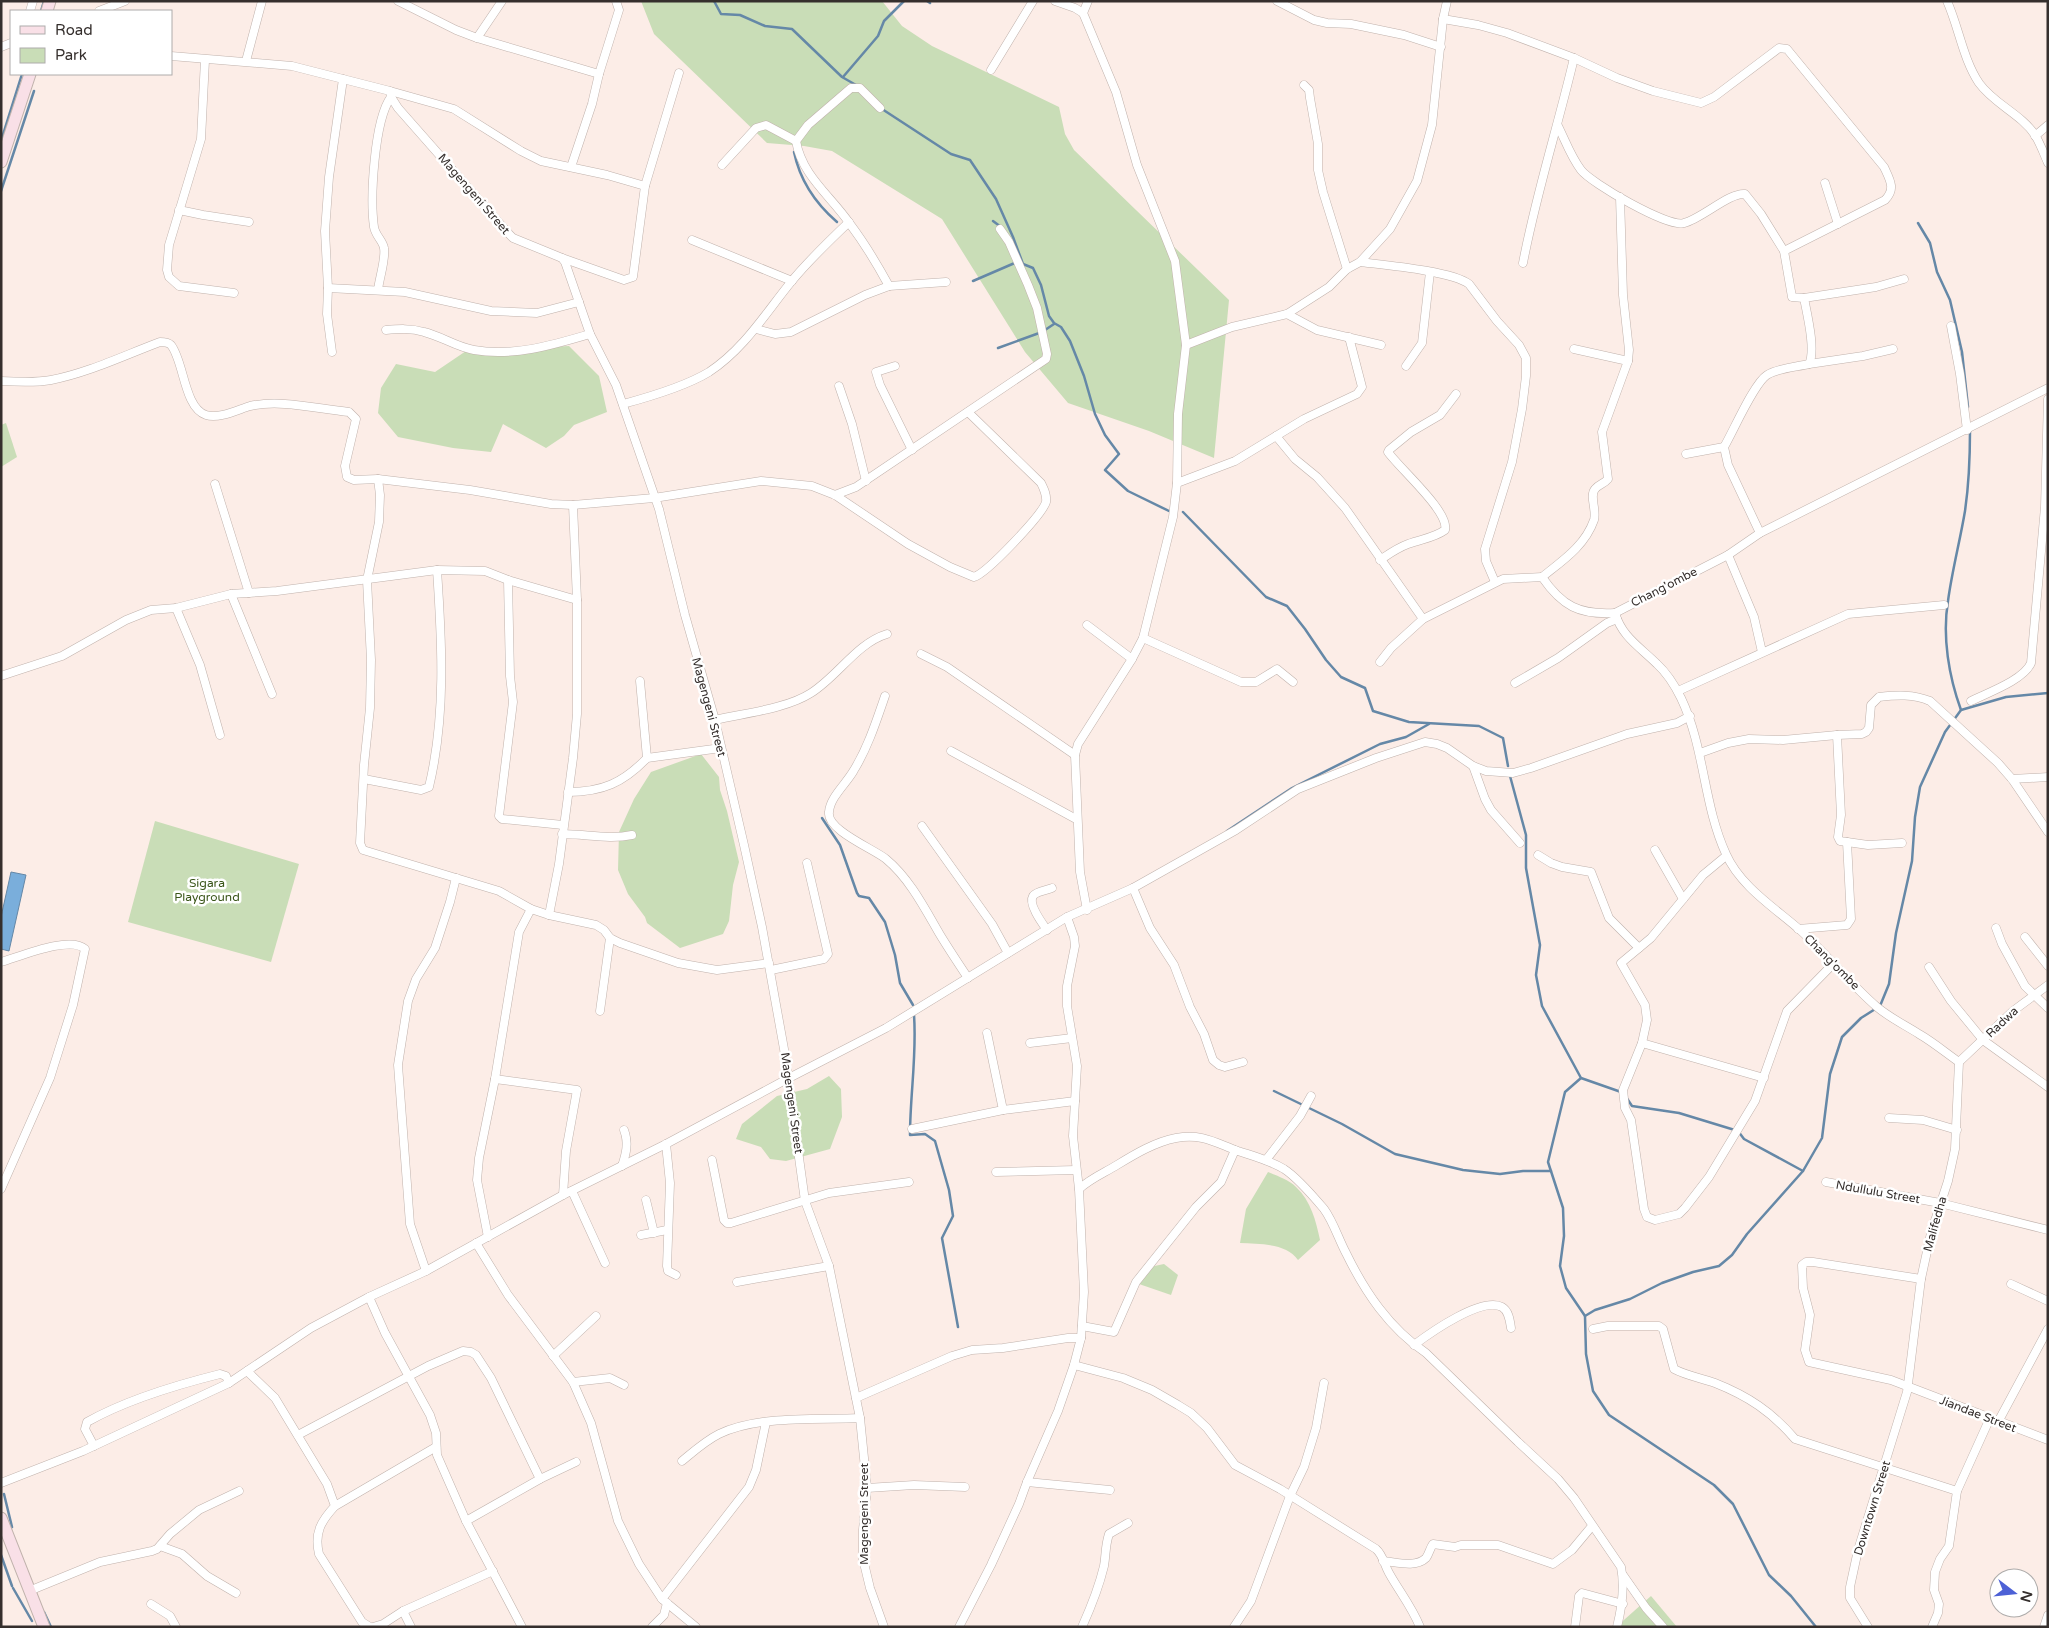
<svg xmlns="http://www.w3.org/2000/svg" width="2049" height="1628" font-family="'Varela Round',sans-serif">
<rect width="100%" height="100%" fill="#fcede7"/>
<!-- green -->
<g fill="#c9ddb7">
<path d="M641,1H882L902,26L932,46L1059,107L1065,134L1074,150L1229,300L1214,458L1149,431L1068,403L1025,352L942,219L832,151L804,146L767,143L654,34Z"/>
<path d="M569,346L599,376L607,412L574,425L564,436L546,448L503,424L491,452L453,448L398,437L378,413L381,388L396,364L435,372L466,351Z"/>
<path d="M6,423L17,457L1,467V425Z"/>
<path d="M701,754L719,777L720,790L727,811L739,862L733,885L729,921L723,934L680,948L647,923L645,917L628,894L618,870L619,832L634,799L651,772Z"/>
<path d="M155,821L299,864L271,962L128,922Z"/>
<path d="M829,1076L841,1089L842,1117L830,1149L786,1161L770,1159L761,1147L736,1139L742,1124L777,1096L807,1089Z"/>
<path d="M1268,1172C1277,1176 1289,1180 1296,1187C1311,1201 1316,1221 1320,1240L1298,1260C1287,1243 1259,1244 1240,1243L1246,1209Z"/>
<path d="M1164,1264L1178,1275L1171,1295L1139,1284L1145,1268Z"/>
<path d="M1651,1596L1677,1627H1616Z"/>
</g>
<!-- water -->
<path fill="#7aaedb" stroke="#6588a7" d="M11,872L26,875L9,951L1,949V917Z"/>
<g fill="none" stroke-linecap="round" stroke-linejoin="round">
<!-- stream -->
<g stroke="#6588a7" stroke-width="2.5">
<path d="M714,1L721,14L740,15L765,26L792,29L842,77L856,85"/>
<path d="M927,1L930,3"/>
<path d="M41,11L44,1"/>
<path d="M843,77L878,36L884,21L904,1"/>
<path d="M882,109L951,154L970,160L996,199L1013,237L1023,264L1033,268L1041,285L1049,316L1054,323L1061,327L1070,341L1084,376L1095,414L1105,435L1119,454L1105,470L1128,491L1171,512"/>
<path d="M1,141L22,74"/>
<path d="M794,152C800,181 815,203 837,222"/>
<path d="M1,191L34,91"/>
<path d="M993,221L1001,227"/>
<path d="M1918,223L1930,243L1937,272L1950,300L1962,352L1968,407"/>
<path d="M973,281L1017,262"/>
<path d="M998,348L1042,332L1054,324"/>
<path d="M1183,512L1266,597L1287,606L1305,629L1326,660L1341,677L1365,688L1373,711L1409,722L1479,726L1503,738L1508,766"/>
<path d="M1961,710C1949,677 1942,637 1948,601C1952,571 1960,541 1965,511C1969,484 1970,458 1970,430"/>
<path d="M1510,776L1526,835V868L1540,945L1536,975L1542,1006L1581,1078L1621,1092"/>
<path d="M822,818L840,845L857,893L859,896L869,898L885,922L895,955L900,983L913,1005"/>
<path d="M1227,831L1292,788L1380,744L1406,737L1429,724"/>
<path d="M914,1015C917,1055 910,1095 910,1135L925,1134L935,1141L949,1190L953,1216L942,1238L958,1327"/>
<path d="M1581,1078L1565,1092L1548,1162L1563,1208L1564,1236L1560,1266L1566,1288L1585,1316"/>
<path d="M1274,1091L1342,1124L1395,1154L1463,1170L1500,1174L1523,1171H1551"/>
<path d="M1626,1097L1632,1106L1679,1113L1738,1131L1744,1139L1803,1171"/>
<path d="M4,1494L12,1527"/>
<path d="M1,1555L12,1586"/>
<path d="M13,1588L32,1621"/>
<path d="M44,1612L51,1627"/>
<path d="M1816,1627L1791,1596L1769,1575L1733,1504L1714,1485L1609,1415L1593,1391L1586,1354L1585,1316L1595,1310L1630,1299L1662,1283L1693,1272L1719,1266L1732,1255L1747,1234L1803,1171L1822,1138L1830,1074L1842,1037L1861,1018L1880,1006L1889,984L1896,933L1912,861L1915,817L1920,787L1945,732L1961,710L2006,697L2048,693"/>
</g>
<defs>
<g id="street">
<path d="M398,1L456,30L477,38L599,74"/>
<path d="M1055,1L1075,8L1083,13"/>
<path d="M1277,1L1314,20L1327,23L1351,24L1404,35L1441,47"/>
<path d="M1947,1C1959,28 1963,59 1979,83C1994,104 2021,114 2035,135C2040,143 2044,154 2048,163"/>
<path d="M30,11L33,1"/>
<path d="M99,11L125,1"/>
<path d="M1443,19L1478,25L1507,33L1574,58L1617,78L1653,91L1701,103L1714,97L1779,48L1787,49L1884,167C1890,180 1896,189 1885,200L1784,251"/>
<path d="M477,38L502,1"/>
<path d="M1,47L11,43"/>
<path d="M171,56L292,66L390,91L391,97L398,108L509,234L513,238L562,258L565,262L590,334L616,385L659,509L685,615L715,720L744,845L762,927L784,1049L805,1201L829,1266L860,1418L867,1488L863,1530V1559L870,1588L884,1627"/>
<path d="M205,60L201,139L169,245L167,270L169,277L179,286L234,293"/>
<path d="M246,61L262,1"/>
<path d="M991,70L1033,1"/>
<path d="M1304,85L1309,90L1310,98L1318,144V170L1323,192L1347,269"/>
<path d="M390,91L454,109L521,151L541,161L607,175L645,186"/>
<path d="M880,108L860,88H851L808,125L796,141C802,176 831,196 850,224C865,244 877,264 889,286"/>
<path d="M1558,126C1565,140 1571,157 1581,170C1591,183 1668,228 1684,223C1701,219 1730,192 1745,194L1761,214L1784,251L1792,297L1804,298C1807,314 1816,350 1809,364C1796,367 1778,368 1767,375C1754,383 1733,432 1724,447L1728,465L1760,533"/>
<path d="M2035,136L2048,125"/>
<path d="M722,165L756,128L766,125L796,141"/>
<path d="M571,167L592,104L599,74L619,10L616,1"/>
<path d="M1825,183L1838,224"/>
<path d="M179,210L203,215L249,222"/>
<path d="M692,240L792,281"/>
<path d="M562,258L624,280L633,277L645,186L679,73"/>
<path d="M1360,262C1384,265 1452,271 1469,284L1497,321L1519,345L1526,358V376L1522,409L1512,462L1485,549L1486,561L1495,582"/>
<path d="M1523,263C1536,194 1558,126 1574,58"/>
<path d="M328,288L405,292L491,311L537,313L579,302"/>
<path d="M378,290C379,279 386,259 384,248C383,241 375,235 374,227C370,199 374,120 391,97"/>
<path d="M1804,298L1876,287L1904,279"/>
<path d="M1287,314L1317,330L1381,345"/>
<path d="M1951,326L1960,374L1967,430"/>
<path d="M756,329L775,334L791,332L865,295L889,286L946,282"/>
<path d="M386,330C398,329 411,328 424,332C441,336 456,347 474,350C513,357 553,345 590,334"/>
<path d="M1186,345L1232,327L1287,314L1329,287L1347,269L1360,262L1390,229L1417,181L1432,125L1443,19L1447,1"/>
<path d="M1574,349L1628,361"/>
<path d="M332,352L327,314L328,288L325,231L329,177L343,79"/>
<path d="M1809,364L1863,356L1893,349"/>
<path d="M895,366L876,372L880,385L912,450"/>
<path d="M1406,366L1422,343L1430,272"/>
<path d="M1,381C18,382 35,383 51,380C88,373 125,355 160,342C164,342 168,342 171,345C184,361 184,408 206,415C219,419 237,410 250,406C281,399 317,409 349,412L356,419L345,466L347,477L354,480L378,479L470,490L551,504L573,505L654,498L761,481L812,486L835,495L908,544L950,567L974,577C987,573 1042,515 1046,502C1047,495 1044,489 1041,483L968,412"/>
<path d="M839,386L852,424L866,481"/>
<path d="M623,404C649,397 686,386 709,372C744,349 765,314 791,282C808,261 829,241 849,222"/>
<path d="M1276,436L1295,459L1317,477L1345,508L1423,619"/>
<path d="M1686,454L1724,447"/>
<path d="M378,479L380,495L379,522L367,580L371,660L370,708L364,765L360,843L363,850L499,891L531,909L549,915L596,925L604,930L610,938L620,943L678,963L717,970L769,963"/>
<path d="M1177,483L1235,461L1304,419L1357,394L1362,387L1349,337"/>
<path d="M215,484L249,593"/>
<path d="M835,495L856,487L1046,359L1047,354L1037,308L1028,285L1009,242L1000,229"/>
<path d="M1728,555L1754,617L1762,652"/>
<path d="M1380,560C1389,554 1397,548 1408,544C1421,539 1434,538 1445,530C1450,512 1399,468 1388,452L1389,450L1411,432L1440,415L1456,394"/>
<path d="M1542,577C1562,561 1585,546 1594,520C1597,510 1589,496 1595,489C1599,484 1604,484 1608,479L1602,432L1628,361L1629,350L1623,295L1620,197"/>
<path d="M508,580L510,676L513,702L499,816L502,819L563,825"/>
<path d="M231,594L272,694"/>
<path d="M176,608L200,665L220,735"/>
<path d="M1087,625L1132,659"/>
<path d="M1143,638L1241,682H1256L1277,669L1293,682"/>
<path d="M921,654L947,667L1075,755"/>
<path d="M1380,662L1391,648L1423,619L1503,579L1542,577C1562,606 1579,615 1615,613"/>
<path d="M1,676L62,656L126,620L151,610L176,608L231,594L277,591L437,570L485,571L508,580L577,600"/>
<path d="M1515,683L1558,658L1607,623L1617,619"/>
<path d="M1678,691L1848,614L1944,605"/>
<path d="M885,696C876,722 868,747 854,770C847,783 830,797 829,812C826,830 874,849 886,859C909,878 924,907 939,933C948,948 958,963 968,978"/>
<path d="M1971,701C1987,693 2024,680 2031,663L2045,507L2048,399"/>
<path d="M715,720C745,713 786,709 811,693C838,676 857,643 887,634"/>
<path d="M1837,735L1841,815L1838,837L1840,841L1868,845L1902,843"/>
<path d="M951,751L1076,819"/>
<path d="M1700,753L1728,743L1749,739L1783,740L1837,735L1862,734L1866,732L1869,728L1871,705L1879,697C1897,695 1913,694 1930,701L1998,763L2012,779L2048,832"/>
<path d="M647,758L721,748"/>
<path d="M1473,766L1485,799L1491,810L1520,843"/>
<path d="M364,779L421,790L429,787C446,716 442,643 437,570"/>
<path d="M2012,779L2048,777"/>
<path d="M568,792C602,792 623,783 647,758L640,681"/>
<path d="M922,826L992,924L1008,953"/>
<path d="M562,834C586,834 609,840 632,835"/>
<path d="M1655,850L1683,899"/>
<path d="M1538,855L1551,863L1562,867L1591,872L1609,918L1639,948"/>
<path d="M1726,856L1703,875L1651,938L1621,963L1645,1005L1647,1020L1642,1043L1623,1090L1625,1108L1631,1120L1644,1209L1647,1217L1655,1220L1679,1214L1685,1208L1709,1177L1755,1101L1787,1011L1834,963"/>
<path d="M1133,888L1150,928L1174,965L1190,1007L1204,1034L1213,1060L1219,1065L1225,1067L1243,1062"/>
<path d="M1087,910L1080,872L1075,755L1078,744L1132,659L1143,638L1173,517L1177,483L1178,414L1186,345L1175,261L1137,165L1116,92L1083,13L1088,1"/>
<path d="M549,915L559,864L573,758L577,714V600L573,505"/>
<path d="M1996,928L2002,944L2025,986L2048,1008"/>
<path d="M1798,929L1847,925L1851,919L1847,842"/>
<path d="M1047,930C1042,923 1028,904 1033,896C1036,891 1048,890 1052,888"/>
<path d="M2025,937L2048,966"/>
<path d="M1,962C19,957 70,935 85,949L73,1005L50,1078L1,1189"/>
<path d="M1929,967L1951,1001L1983,1040L2048,1087"/>
<path d="M771,970L824,959L828,954L807,863"/>
<path d="M600,1011L610,938"/>
<path d="M987,1033L1003,1110"/>
<path d="M1030,1043L1072,1038"/>
<path d="M1642,1043L1764,1078"/>
<path d="M1959,1062C1946,1053 1933,1042 1919,1034C1905,1025 1890,1018 1877,1007C1850,984 1827,954 1800,930C1775,908 1740,886 1726,854C1703,804 1705,748 1681,698C1675,686 1667,673 1657,664C1640,647 1622,637 1615,613L1728,555L1760,533L2048,388"/>
<path d="M1959,1062L2013,1011L2048,985"/>
<path d="M495,1079L577,1090L566,1151L563,1195"/>
<path d="M1889,1118L1923,1120L1957,1130"/>
<path d="M912,1129L1003,1110L1075,1101"/>
<path d="M666,1144L670,1183L667,1266L668,1271L676,1275"/>
<path d="M712,1160L724,1220L727,1223H731L829,1193L909,1182"/>
<path d="M1266,1160L1300,1116L1311,1096"/>
<path d="M622,1166C626,1154 629,1143 624,1130"/>
<path d="M996,1172L1076,1170"/>
<path d="M1826,1182L1940,1203L2048,1230"/>
<path d="M1079,1189C1091,1178 1104,1173 1117,1165C1135,1154 1155,1142 1176,1138C1202,1133 1216,1143 1238,1151C1253,1156 1269,1160 1284,1169C1298,1178 1313,1196 1324,1209C1333,1221 1339,1240 1346,1253C1365,1292 1389,1328 1426,1353L1518,1442L1558,1479L1574,1498L1621,1567C1625,1587 1622,1607 1617,1627"/>
<path d="M572,1191L605,1263"/>
<path d="M646,1200L654,1233"/>
<path d="M641,1235L667,1230"/>
<path d="M488,1237L477,1180L479,1158L495,1079L519,932L531,909"/>
<path d="M476,1243L508,1295L573,1382L591,1423L618,1521L639,1564L662,1599L696,1627"/>
<path d="M426,1271L410,1224L398,1065L408,1001L416,979L435,948L450,902L456,878"/>
<path d="M1921,1279L1813,1262H1806L1802,1265L1803,1288L1810,1315L1805,1350L1809,1362L1891,1380L2048,1440"/>
<path d="M737,1282L829,1266"/>
<path d="M2011,1284L2048,1301"/>
<path d="M369,1297L385,1333L430,1415L436,1433L437,1455L466,1521L522,1627"/>
<path d="M1082,1326L1114,1332L1136,1282L1196,1207L1221,1182L1235,1150"/>
<path d="M1593,1329L1608,1326H1659L1663,1329L1674,1369C1687,1376 1702,1378 1715,1383C1748,1396 1772,1412 1795,1439L1957,1491"/>
<path d="M1414,1345C1430,1333 1482,1296 1502,1307C1509,1311 1510,1321 1511,1328"/>
<path d="M553,1356L596,1316"/>
<path d="M1074,1365L1123,1378L1152,1390L1178,1405L1191,1413L1207,1428L1235,1465L1280,1489L1376,1549C1383,1555 1384,1564 1389,1573C1399,1591 1412,1607 1420,1627"/>
<path d="M247,1371L275,1398L327,1484L335,1506C321,1521 314,1533 319,1554L362,1622L370,1627"/>
<path d="M573,1382L610,1378L624,1385"/>
<path d="M856,1398L952,1356L972,1350L1003,1348L1068,1338H1081"/>
<path d="M1998,1422L2048,1329"/>
<path d="M298,1435L428,1366L463,1351L471,1352L476,1355L491,1378L540,1479"/>
<path d="M94,1446L85,1429L87,1422C126,1400 176,1385 220,1374L226,1376L229,1383"/>
<path d="M682,1461C693,1452 705,1441 719,1434C759,1415 817,1420 860,1418"/>
<path d="M1027,1482L1110,1490"/>
<path d="M1,1483L83,1451L229,1383L311,1328L369,1297L426,1271L563,1195L666,1144L789,1078L886,1028L1067,917L1133,888L1236,830L1298,789L1376,758L1425,742L1437,744L1447,748L1473,766L1486,771L1513,773L1531,768L1627,734L1677,723L1690,716"/>
<path d="M867,1488L914,1485L965,1487"/>
<path d="M335,1506L436,1447"/>
<path d="M466,1521L540,1479L576,1462"/>
<path d="M160,1546L182,1554L207,1576L236,1593"/>
<path d="M1383,1561C1396,1562 1416,1568 1426,1558C1429,1554 1430,1548 1433,1544L1455,1547L1461,1545H1498L1553,1564L1572,1550L1592,1526"/>
<path d="M1623,1575L1646,1608L1663,1627"/>
<path d="M29,1591L100,1562L152,1551L157,1549L170,1534L199,1510L239,1491"/>
<path d="M662,1599L749,1487L756,1470L766,1422"/>
<path d="M151,1604L170,1616L176,1627"/>
<path d="M403,1611L411,1627"/>
<path d="M373,1627L383,1624L403,1611L493,1571"/>
<path d="M652,1627L664,1615L667,1603"/>
<path d="M959,1627L991,1565L1019,1504L1027,1482L1058,1411L1074,1365L1081,1338L1084,1292L1079,1189L1073,1136L1077,1066L1067,1006V986L1075,946L1074,937L1067,917"/>
<path d="M1082,1627C1091,1607 1099,1587 1104,1566C1106,1555 1105,1546 1109,1534L1128,1523"/>
<path d="M1234,1627L1251,1601L1290,1496L1304,1467L1316,1428L1324,1383"/>
<path d="M1575,1627L1579,1596L1582,1593L1623,1604"/>
<path d="M1868,1627L1850,1598V1587L1858,1550L1907,1392L1921,1279L1931,1233L1948,1181L1955,1149L1959,1062"/>
<path d="M1932,1627L1938,1613L1939,1604L1934,1590L1935,1572L1940,1559L1949,1546L1957,1491L1990,1418"/>
<path d="M2044,1627L2048,1615"/>
</g>
<g id="secondary">
<path d="M47,11L50,1"/>
<path d="M1,162L30,74"/>
<path d="M1,1518L44,1627"/>
</g>
</defs>
<!-- street casing -->
<use href="#street" stroke="#c0b2ac" stroke-width="9"/>
<!-- secondary casing -->
<use href="#secondary" stroke="#c0b2ac" stroke-width="13"/>
<!-- street -->
<use href="#street" stroke="#fff" stroke-width="8"/>
<!-- secondary -->
<use href="#secondary" stroke="#f9e0e7" stroke-width="11"/>
</g>
<g text-anchor="middle" dominant-baseline="central" stroke-width="5" stroke-linejoin="round" paint-order="stroke">
<!-- street labels -->
<g font-size="12" fill="#352f2d" stroke="#fff">
<text transform="translate(474 194) rotate(49)">Magengeni Street</text>
<text transform="translate(1664 587) rotate(-27)">Chang'ombe</text>
<text transform="translate(709 707) rotate(75)">Magengeni Street</text>
<text transform="translate(1832 962) rotate(45)">Chang'ombe</text>
<text transform="translate(2002 1022) rotate(-43)">Radwa</text>
<text transform="translate(792 1103) rotate(82)">Magengeni Street</text>
<text transform="translate(1878 1192) rotate(10)">Ndullulu Street</text>
<text transform="translate(1935 1224) rotate(-74)">Malifedha</text>
<text transform="translate(1978 1414) rotate(21)">Jiandae Street</text>
<text transform="translate(1872 1508) rotate(-73)">Downtown Street</text>
<text transform="translate(864 1514) rotate(-90)">Magengeni Street</text>
</g>
<!-- park labels -->
<g font-size="12" fill="#3a5519" stroke="#fff">
<text x="207" y="883">Sigara<tspan x="207" dy="14">Playground</tspan></text>
</g>
</g>
<!-- border -->
<rect width="2049" height="1628" fill="none" stroke="#352f2d" stroke-width="5"/>
<!-- legend -->
<rect x="10" y="10" width="162" height="65" fill="#ffffff" stroke="#aeacab"/>
<rect x="20" y="26" width="25" height="8" fill="#f9e0e7" stroke="#aeacab"/>
<text x="55" y="35" font-size="15" fill="#352f2d">Road</text>
<rect x="20" y="48" width="25" height="15" fill="#c9ddb7" stroke="#aeacab"/>
<text x="55" y="60" font-size="15" fill="#352f2d">Park</text>
<!-- north arrow -->
<g transform="translate(2014 1593) rotate(106)"><circle r="24" fill="#ffffff" stroke="#aeacab"/>
<path d="M0-4L9 19L0 12L-9 19Z" fill="#4d61d6"/>
<text y="-8" font-size="14" font-weight="bold" text-anchor="middle" fill="#352f2d">N</text>
</g>
</svg>
